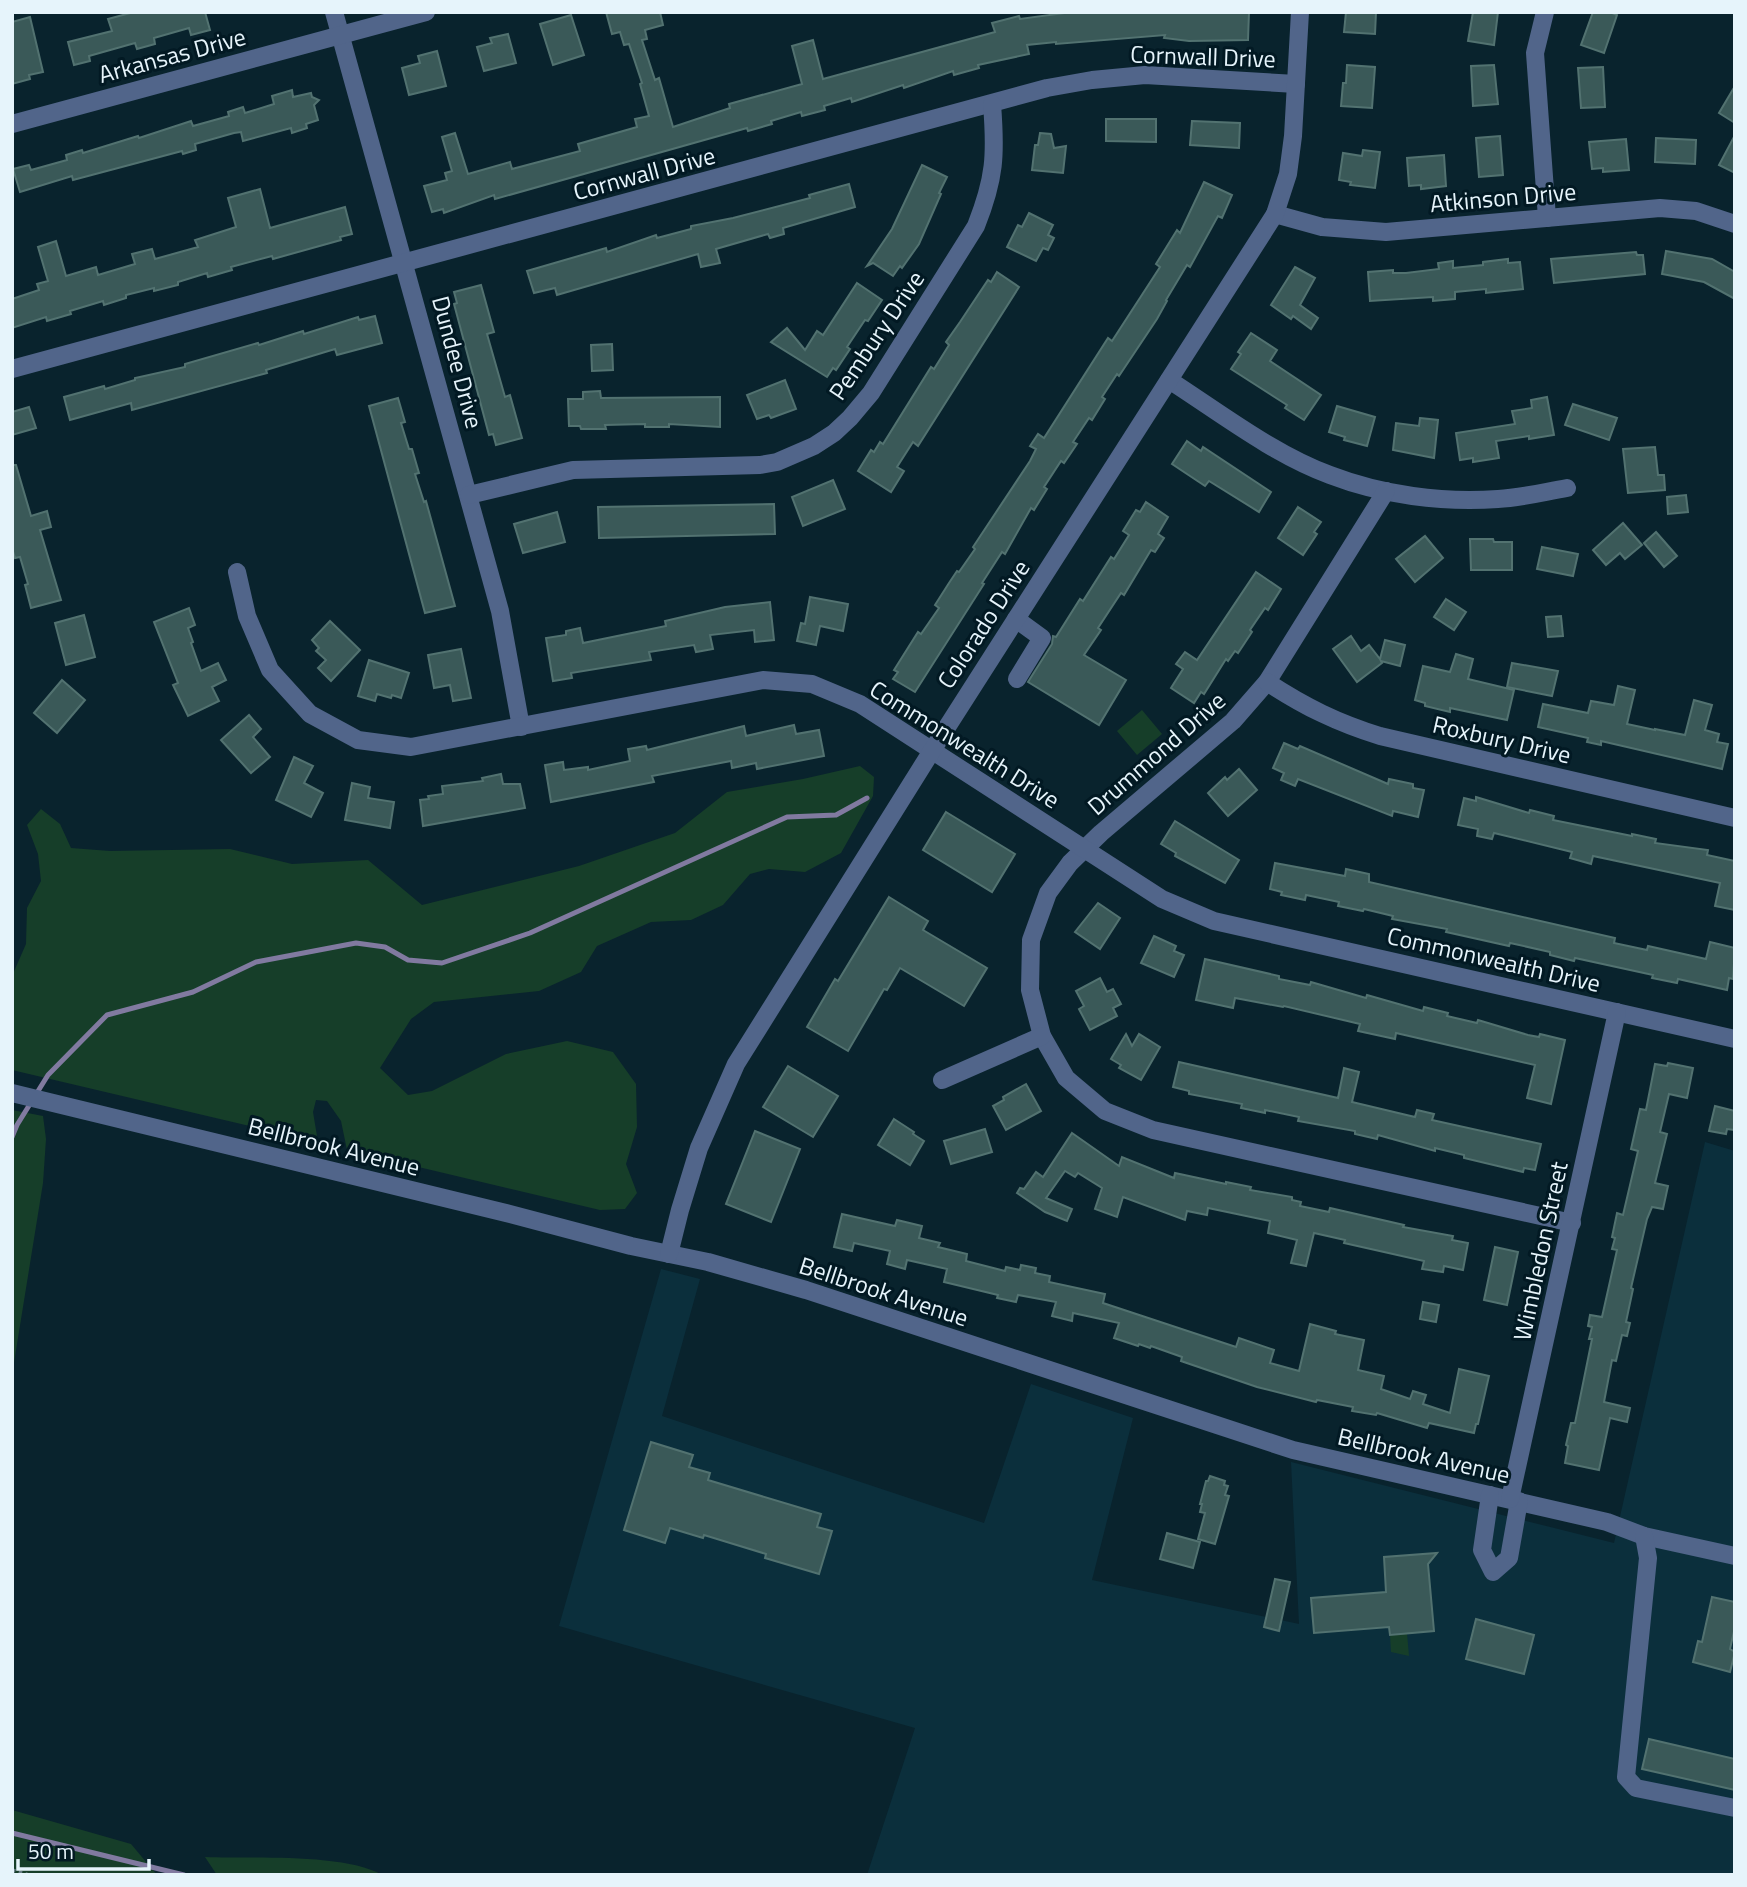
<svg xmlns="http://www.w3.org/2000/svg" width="1747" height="1887" font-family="'Titillium Web',sans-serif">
<rect width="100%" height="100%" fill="#09232d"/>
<!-- built -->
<path fill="#0b2f3c" d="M1705,1142L1735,1151V1875H867L915,1728L559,1626L661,1269L700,1279L662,1416L984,1523L1031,1384L1133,1418L1092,1580L1299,1624L1291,1462L1614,1543Z"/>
<!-- green -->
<g fill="#163e29">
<path d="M1142,710L1162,734L1137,755L1117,731Z"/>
<path d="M860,766L874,777L873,796L841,853L805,872L769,869L750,874L723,905L691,920L651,922L597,946L581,972L539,991L434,1002L411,1019L380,1068L408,1095L432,1091L506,1054L567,1041L613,1052L636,1084L637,1127L626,1164L637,1193L625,1209L600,1210L347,1150L341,1121L327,1101L316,1100L313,1112L318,1142L12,1070V976L26,944L27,908L41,881L38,854L27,825L41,809L60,824L71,848L110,851L230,849L292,864L368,860L422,905L579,866L675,833L727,792L803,779Z"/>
<path d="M12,1110L43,1116L46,1139L43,1183L12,1375Z"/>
<path d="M1407,1633L1409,1656L1391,1652L1390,1635Z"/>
<path d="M12,1810L131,1844L157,1875H12Z"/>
<path d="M205,1857C252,1859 344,1853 382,1875H217Z"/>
</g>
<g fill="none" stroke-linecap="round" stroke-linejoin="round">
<!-- stream -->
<g stroke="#817aa0" stroke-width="5">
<path d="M12,1137L17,1125L48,1075L107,1015L193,992L256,962L356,943L385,947L408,960L442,963L530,933L787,817L836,815L867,798"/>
<path d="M12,1833L184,1875"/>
</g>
</g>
<!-- building -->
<g fill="#3a5958" stroke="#527270" stroke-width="2">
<path d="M134,12H205L210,30L191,35L189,28L154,38L155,44L137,49L135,43L89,56L90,61L74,65L68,42L112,31L108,19Z"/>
<path d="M606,12H660L663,25L645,30L647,39L642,40L655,80L659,78L673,127L730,108L729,104L802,84L792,46L813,40L823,79L995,32L992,23L1019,16L1020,19L1072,12H1249L1248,40L1189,41L1164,38L1165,35L1056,44V42L1027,45L1029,54L978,65L979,68L954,75L953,71L904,88L903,85L852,102L851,98L824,106L825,110L802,116L801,112L771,121L772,124L748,131L747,128L495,199L494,195L444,213L443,209L432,212L424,186L447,180L445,173L452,171L442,137L455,133L468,174L510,162L512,169L580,151L578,144L637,127L635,119L649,116L640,84L642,83L629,44L624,45L620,32L612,34Z"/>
<path d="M1346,12H1376L1375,34L1344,32Z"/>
<path d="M1473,12H1498L1494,45L1468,41Z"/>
<path d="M1593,12H1610L1617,15L1604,53L1581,45Z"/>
<path d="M571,15L584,55L553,65L540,24Z"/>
<path d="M30,17L43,72L29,75L30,79L12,84V22Z"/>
<path d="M508,34L516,63L484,71L477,47L492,43L490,38Z"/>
<path d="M437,51L446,86L409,95L402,68L420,63L418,56Z"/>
<path d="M1347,65L1375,67L1372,108L1341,106L1343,83H1346Z"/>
<path d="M1494,65L1498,104L1473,106L1471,66Z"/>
<path d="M1603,67L1605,107L1581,108L1578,68Z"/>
<path d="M1735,86V123L1719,113Z"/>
<path d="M292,90L293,97L311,93L312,97L319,100L314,105L318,120L306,124L307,128L292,133L291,128L243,141L241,132L234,133L195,144L196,150L183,154L182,151L73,180L72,176L20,192L13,169L29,165L31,170L67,160L66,155L82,150L83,153L138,136L139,138L191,121L193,126L229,116L228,112L243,107L245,113L274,104L272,96Z"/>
<path d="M1106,119H1156V142L1106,141Z"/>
<path d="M1192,121L1240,123L1239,148L1190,145Z"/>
<path d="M1040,133L1051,134L1054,148L1066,146L1063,173L1032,170L1035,145H1038Z"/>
<path d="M1735,135V173L1719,165Z"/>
<path d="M1500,136L1503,175L1479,177L1476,138Z"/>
<path d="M1656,138L1696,140L1695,164L1655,162Z"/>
<path d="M1626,139L1629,170L1603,172V168L1592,169L1589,142Z"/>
<path d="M1363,150L1380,152L1375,188L1350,185L1351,182L1339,180L1343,153L1362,156Z"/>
<path d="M1444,155L1446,186L1421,189V185L1409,186L1407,158Z"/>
<path d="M922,165L947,177L939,193L941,194L919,244L902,268L900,266L893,276L873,263L867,266L892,229Z"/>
<path d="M1204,182L1232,195L1222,218L1218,216L1190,267L1187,265L1166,300L1167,301L1157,319L1119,376L1117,374L1102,397L1105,399L1092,420L1089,418L1073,442L1077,444L1064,463L1061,461L1044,487L1047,489L1034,510L1031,508L1005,554L1002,552L982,583L984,584L915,692L893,679L898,672L894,670L918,632L921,634L939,608L935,605L949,583L957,571L959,572L975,549L973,547L1030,461L1036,449L1030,446L1038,434L1044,438L1108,338L1112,341L1160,267L1156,264L1177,230L1180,233Z"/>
<path d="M849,184L855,207L783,228L784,234L770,238L768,234L716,249L720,263L701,267L698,254L557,295L555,288L534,293L527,271L606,248L607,252L656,235L657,238L691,229V226L733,218L810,198L809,195Z"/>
<path d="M260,189L270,228L345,207L352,234L340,237L341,240L273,259L272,256L231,267L232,270L208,277L207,273L178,282V285L154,291V288L126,295V298L104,305L103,301L70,311L71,314L47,321L46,317L12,328V299L39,290L37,284L48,281L38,247L56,241L66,276L96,267L98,275L135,264L132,254L152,249L155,259L198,247L195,240L236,227L228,198Z"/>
<path d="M1029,213L1053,225L1048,235L1054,238L1048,250L1043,248L1036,261L1007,247L1018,225L1022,227Z"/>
<path d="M1666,251L1712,259L1735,272V299L1704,282L1662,274Z"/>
<path d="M1636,252L1637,255H1643L1645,274L1554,283L1551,259Z"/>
<path d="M1508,259V263L1520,262L1523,289L1486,293V289L1455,292V299L1433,301V297L1370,301L1368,272L1393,270V273H1406L1439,269L1438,263L1453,261V268L1483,265V262Z"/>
<path d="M1295,267L1315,278L1300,305L1318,318L1311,329L1293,316L1291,319L1271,305Z"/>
<path d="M997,272L1019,287L918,446L913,442L897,467L904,471L891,492L858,471L871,450L874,452L880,442L883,444L931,367L934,369L949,345L946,342L960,322L988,280L991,282Z"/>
<path d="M857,283L882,300L868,321L865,320L847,347L850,349L836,370L833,368L827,377L771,342L787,328L805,350L817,331L823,335Z"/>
<path d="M481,285L494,332L487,334L505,397L510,395L522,438L496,445L493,434L489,435L454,304L457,303L454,292Z"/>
<path d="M375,316L382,343L337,355L335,349L266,370L267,373L132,410L131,403L70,420L64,397L104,386L105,389L135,380V378L185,367V364L258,343L259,345L303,331L304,334L358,317L359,320Z"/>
<path d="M1251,333L1277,350L1270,361L1321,395L1304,420L1285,408L1287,405L1231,369L1241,354L1238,352Z"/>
<path d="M612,344L613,370L592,371L591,345Z"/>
<path d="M785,380L796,409L771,418L769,415L757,419L747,395Z"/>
<path d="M600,391L601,398L720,397V427L669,424V427H645V424L605,425L606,429H581L580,426H569L568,399H583V392Z"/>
<path d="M1547,397L1554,435L1529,439V436L1496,441L1499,458L1473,462V458L1460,460L1456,433L1515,424L1512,411L1532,408L1531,400Z"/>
<path d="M398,398L405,422L401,423L409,449H412L419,473L415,474L424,502L426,501L455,606L425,613L369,406Z"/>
<path d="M1573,404L1617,418L1609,440L1565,425Z"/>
<path d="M1337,406L1375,417L1367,446L1344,440L1345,437L1329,432Z"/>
<path d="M29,407L36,428L12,435V412Z"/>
<path d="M1420,418L1438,420L1434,458L1393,450L1396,423L1419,426Z"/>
<path d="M1187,441L1201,451L1203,447L1271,492L1259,512L1209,481L1205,486L1172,464Z"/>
<path d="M1655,447L1658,475H1664L1665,490L1628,493L1623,449Z"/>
<path d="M12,465H16L31,516L47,511L51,527L40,530L61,600L31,608L25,585L28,584L20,557L15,558L12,548Z"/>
<path d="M833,480L845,509L803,526L792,497Z"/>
<path d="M1686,495L1688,512L1668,514L1667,497Z"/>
<path d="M1146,502L1168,517L1158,534L1164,538L1155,552L1151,550L1124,595L1121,593L1098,628L1101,630L1084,655L1126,680L1099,725L1028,682L1052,644L1053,636L1056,637L1080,599L1083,601L1111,557L1114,559L1129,535L1123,531L1136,510L1140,512Z"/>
<path d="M774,504L775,534L599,538L598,507Z"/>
<path d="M1298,507L1321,522L1314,532L1317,534L1303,555L1278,538Z"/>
<path d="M557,512L565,542L523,553L514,524Z"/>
<path d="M1623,523L1642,545L1625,559L1620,553L1606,565L1593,550Z"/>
<path d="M1656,532L1677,556L1664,567L1644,543Z"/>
<path d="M1425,536L1443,558L1415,582L1396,559Z"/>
<path d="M1470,539H1493L1494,542H1512V570H1471Z"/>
<path d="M1542,547L1578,554L1573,576L1537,569Z"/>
<path d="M1256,572L1281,589L1268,610L1265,608L1250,630L1252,632L1238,653L1235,651L1228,661L1226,659L1204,694L1201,692L1194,703L1171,688L1183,669L1176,664L1185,652L1197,660Z"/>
<path d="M810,597L848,604L843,631L820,626L816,645L797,641L801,623L805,624Z"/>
<path d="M1446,599L1466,612L1454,630L1434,617Z"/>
<path d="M770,602L774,640L755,642L754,630L710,635L713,649L696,652L694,645L649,652L651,660L571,673L572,678L553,681L546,638L566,635V631L580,628L583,643L666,626L665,621L725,607Z"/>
<path d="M189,608L195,625L188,628L193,642L191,643L201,671L218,663L226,680L212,687L219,701L188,716L173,685L178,683L154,622Z"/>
<path d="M84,615L95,657L66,665L55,623Z"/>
<path d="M1561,616L1563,636L1548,637L1546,617Z"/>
<path d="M330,621L360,650L331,681L318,668L326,660L316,651L319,648L312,640Z"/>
<path d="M1351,636L1361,651L1369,645L1380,659L1385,640L1405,645L1400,666L1381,661L1382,663L1357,682L1333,649Z"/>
<path d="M461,649L471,698L453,701L450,685L434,688L428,655Z"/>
<path d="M1456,654L1473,659L1468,679L1514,690L1507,720L1450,708V712L1425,706V703L1415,700L1423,666L1450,672Z"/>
<path d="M369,660L409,673L401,698L392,695L391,698L377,694L375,701L358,696Z"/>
<path d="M1512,663L1558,671L1552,696L1507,687Z"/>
<path d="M62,680L85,700L57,733L34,713Z"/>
<path d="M1618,686L1635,690L1627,724L1655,730V729L1685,735L1694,700L1712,705L1705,730L1719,734L1717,742L1728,744L1722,769L1601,741V745L1587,742L1588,738L1538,727L1543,704L1588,713L1591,701L1614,705Z"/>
<path d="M249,715L261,729L253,737L270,757L251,773L221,740Z"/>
<path d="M794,725L796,734L819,730L824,756L757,769L756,763L732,768L731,761L652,776L654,782L551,802L545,765L563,762L564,770L588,767V770L630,761L628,749L646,746L647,750L744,726L746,736Z"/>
<path d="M1284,743L1298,749L1300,746L1388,784L1389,779L1413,784V788L1424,790L1418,817L1393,811L1392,816L1298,779L1295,786L1281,780L1284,773L1273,768Z"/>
<path d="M294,757L313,766L304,783L323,793L311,817L276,800Z"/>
<path d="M1239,769L1257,790L1228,816L1208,793L1225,777L1227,780Z"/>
<path d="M501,774L503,784H520L525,808L423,826L420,800L429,799L428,796L443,794L442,786L483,781L482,778Z"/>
<path d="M352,783L370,787L368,798L394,802L390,828L345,820Z"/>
<path d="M1476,797L1529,813L1530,810L1554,816L1553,820L1632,836V834L1656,839L1655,843L1708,850L1707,855L1735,861V910L1715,906L1720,883L1593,856L1591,864L1570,858L1572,852L1494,833L1492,839L1477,836L1478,829L1458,825L1464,798L1476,801Z"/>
<path d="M946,812L1015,854L992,892L923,850Z"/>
<path d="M1175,821L1239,860L1225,883L1175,856L1176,853L1161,844Z"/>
<path d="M1275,863L1345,876L1346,869L1369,874V882L1615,938L1614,943L1647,950L1648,946L1706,959L1710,942L1735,948L1733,979L1729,978L1727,990L1678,979L1677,983L1652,978L1653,975L1575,958L1574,961L1550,955V952L1510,943L1509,946L1446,932L1447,929L1392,919L1393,916L1364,909L1363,911L1338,906L1339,902L1306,895L1305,900L1281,895L1282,892L1270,889Z"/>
<path d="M889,897L928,921L923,930L987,968L964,1006L900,968L887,990L884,989L848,1051L807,1027L835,979L838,981Z"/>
<path d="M1098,903L1120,918L1100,949L1075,932Z"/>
<path d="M1154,936L1176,946L1174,951L1184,955L1174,977L1141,963Z"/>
<path d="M1205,959L1279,976V979L1310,985L1311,982L1366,998L1367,995L1423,1011L1424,1007L1448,1013L1447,1016L1477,1023L1478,1020L1528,1035L1539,1037L1540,1034L1565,1040L1551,1104L1527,1098L1535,1065L1396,1033L1395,1039L1358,1031L1360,1024L1284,1006L1283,1007L1235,998L1233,1008L1196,1000Z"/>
<path d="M1100,978L1107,992L1113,989L1121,1004L1113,1008L1117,1016L1090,1030L1079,1009L1084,1006L1076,991Z"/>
<path d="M1126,1034L1132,1046L1139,1034L1160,1047L1141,1080L1119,1068L1121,1065L1111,1059Z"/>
<path d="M1179,1062L1338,1098L1344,1068L1359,1072L1352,1102L1415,1117L1417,1110L1434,1114L1432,1120L1541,1144L1535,1170L1524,1168L1523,1172L1464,1158V1155L1435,1148V1151L1378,1135L1377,1139L1355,1134V1131L1298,1121L1299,1117L1265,1110V1113L1241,1108L1242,1104L1189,1094V1091L1173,1087Z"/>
<path d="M1668,1063L1693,1068L1687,1098L1669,1094L1660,1132L1667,1134L1655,1183L1668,1186L1663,1209L1652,1207L1647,1219L1631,1288L1633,1289L1626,1322L1630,1323L1627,1336L1622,1335L1616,1361L1612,1360L1604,1402L1630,1408L1627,1422L1610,1418L1599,1470L1565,1463L1568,1446L1566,1445L1571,1423H1575L1592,1339H1589L1592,1327L1588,1326L1590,1315L1602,1317L1617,1250L1612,1249L1615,1238L1612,1237L1617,1213L1623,1215L1638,1151L1631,1149L1640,1109L1646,1110L1655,1064L1667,1066Z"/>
<path d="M788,1066L838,1096L813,1137L763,1107Z"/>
<path d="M1026,1084L1041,1111L1006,1130L993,1106L1004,1100L1003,1097Z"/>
<path d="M1715,1106L1735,1111V1130L1727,1129L1726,1134L1709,1131Z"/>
<path d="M894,1119L914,1132L913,1134L924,1141L910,1165L878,1145Z"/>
<path d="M985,1129L992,1152L951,1164L944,1141Z"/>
<path d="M755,1131L800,1149L771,1222L726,1204Z"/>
<path d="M1072,1133L1119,1166L1122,1157L1174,1178L1175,1173L1226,1184V1182L1251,1187L1250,1190L1292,1197V1200L1301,1202L1300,1206L1329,1212L1330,1208L1404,1225L1403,1227L1453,1236L1452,1240L1468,1243L1463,1270L1444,1266L1443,1272L1422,1269L1424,1261L1344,1243L1345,1240L1314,1233L1306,1266L1291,1263L1297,1240L1268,1233L1270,1221L1208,1208L1207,1215L1187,1211L1185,1220L1123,1197L1117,1217L1095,1209L1102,1188L1078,1173L1075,1177L1065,1171L1046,1198L1072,1209L1067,1221L1045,1212L1017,1193L1020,1188L1024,1189L1036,1172L1043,1177Z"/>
<path d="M842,1214L895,1226L897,1220L922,1226L919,1238L940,1243L938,1247L967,1254L966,1261L1005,1271L1006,1267L1020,1270L1021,1265L1036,1268L1035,1273L1050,1276L1049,1282L1105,1294L1103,1303L1236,1347L1239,1338L1274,1350L1270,1363L1299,1371L1310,1324L1336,1331L1335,1334L1364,1340L1358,1370L1384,1376L1381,1389L1410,1399L1413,1391L1426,1395L1423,1404L1450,1413L1459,1369L1489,1376L1478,1424H1476L1474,1433L1429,1423L1427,1428L1377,1413L1376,1415L1352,1411L1353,1407L1317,1400L1316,1402L1257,1387L1181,1361L1182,1357L1151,1346L1150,1348L1139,1344L1138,1346L1114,1338L1119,1323L1073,1313L1072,1321L1052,1316L1056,1302L1018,1295L1016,1302L997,1298L998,1295L944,1282L947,1269L907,1260L905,1269L887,1264L890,1251L854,1243L852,1251L834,1247Z"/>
<path d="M1495,1247L1518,1252L1507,1305L1484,1300Z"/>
<path d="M1423,1302L1439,1305L1436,1322L1420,1319Z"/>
<path d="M651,1442L693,1455L689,1467L710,1473L708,1480L821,1514L817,1527L832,1531L819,1574L765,1558L766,1554L704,1535L703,1538L670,1528L665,1543L624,1530Z"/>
<path d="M1210,1476L1225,1481L1224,1485L1228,1486L1225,1495L1229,1496L1215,1544L1198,1539L1205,1513L1200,1512L1202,1504H1200L1206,1481H1208Z"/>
<path d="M1167,1533L1200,1542L1193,1568L1160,1559Z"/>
<path d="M1437,1553L1428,1564L1434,1631L1390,1635L1389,1627L1314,1633L1311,1598L1386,1592L1384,1557Z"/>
<path d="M1275,1579L1290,1582L1279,1631L1264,1627Z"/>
<path d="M1712,1597L1735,1602V1627L1730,1649L1735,1652L1730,1672L1693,1662L1698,1641L1702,1642Z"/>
<path d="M1476,1619L1534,1635L1524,1674L1466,1659Z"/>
<path d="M1649,1739L1735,1759V1790L1642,1769Z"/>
</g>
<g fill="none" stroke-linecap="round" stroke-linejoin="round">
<!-- path -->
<path stroke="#687d85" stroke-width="3.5" stroke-dasharray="3.5 3.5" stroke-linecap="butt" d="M12,1870L29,1875"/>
<!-- minor -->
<g stroke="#51658a" stroke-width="18">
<path d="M334,12L500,611L521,727"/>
<path d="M1545,12L1535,53L1547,218"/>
<path d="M12,124L426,12"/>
<path d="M1275,214L1322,227L1386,232L1660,208L1696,211L1735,224"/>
<path d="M12,369L1047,88L1092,80L1145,75L1296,84"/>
<path d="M1169,380C1219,412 1273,454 1330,475C1382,495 1442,503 1498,499C1521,498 1544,492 1567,488"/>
<path d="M1386,491L1267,682L1233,721L1101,833L1070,863L1048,893L1031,940L1030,990L1042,1036L1066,1078L1105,1111L1153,1130L1572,1223"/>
<path d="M469,495L573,470L760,465L777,462L814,446L834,433L850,418L871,393L976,226C995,178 996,155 992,104"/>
<path d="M237,572L247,616L270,670L310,714L358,740L411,747L763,680L812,684L860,704L1162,899L1214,921L1735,1039"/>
<path d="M1016,619L1042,638L1017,679"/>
<path d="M1267,682C1305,707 1338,723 1380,736L1735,818"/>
<path d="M942,1080L1042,1036"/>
<path d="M12,1093L506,1213L631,1246L708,1262L806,1290L1293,1450L1607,1522L1644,1536L1735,1556"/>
<path d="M669,1254L680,1210L699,1148L736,1064L933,749L1275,214L1288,174L1293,136L1300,12"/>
<path d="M1490,1495L1482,1550L1493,1572L1509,1558L1519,1501"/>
<path d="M1510,1499L1617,1012"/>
<path d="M1644,1536L1648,1558L1626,1777L1636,1788L1735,1808"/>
</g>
</g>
<g text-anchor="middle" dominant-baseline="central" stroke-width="6" stroke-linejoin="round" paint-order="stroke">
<!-- street labels -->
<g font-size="24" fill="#e6f4fb" stroke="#021923">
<text transform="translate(172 55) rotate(-15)">Arkansas Drive</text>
<text transform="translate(1203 56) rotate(2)">Cornwall Drive</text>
<text transform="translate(644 173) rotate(-15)">Cornwall Drive</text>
<text transform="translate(1503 197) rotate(-5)">Atkinson Drive</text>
<text transform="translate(876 335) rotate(-56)">Pembury Drive</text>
<text transform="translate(458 362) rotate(75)">Dundee Drive</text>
<text transform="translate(983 624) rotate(-57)">Colorado Drive</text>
<text transform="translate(1502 739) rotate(13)">Roxbury Drive</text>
<text transform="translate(965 744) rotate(32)">Commonwealth Drive</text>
<text transform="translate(1156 753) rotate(-41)">Drummond Drive</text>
<text transform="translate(1494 959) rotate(13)">Commonwealth Drive</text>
<text transform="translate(334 1146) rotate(14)">Bellbrook Avenue</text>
<text transform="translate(1540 1251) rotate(-78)">Wimbledon Street</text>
<text transform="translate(884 1291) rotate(18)">Bellbrook Avenue</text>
<text transform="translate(1424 1455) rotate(13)">Bellbrook Avenue</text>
</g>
</g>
<!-- border -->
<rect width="1747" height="1887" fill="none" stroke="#e6f4fb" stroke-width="28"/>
<!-- scale -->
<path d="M18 1859v10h131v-10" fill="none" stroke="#e6f4fb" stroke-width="3.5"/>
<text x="28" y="1859" font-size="21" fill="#e6f4fb" stroke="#021923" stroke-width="5" paint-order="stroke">50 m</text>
</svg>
